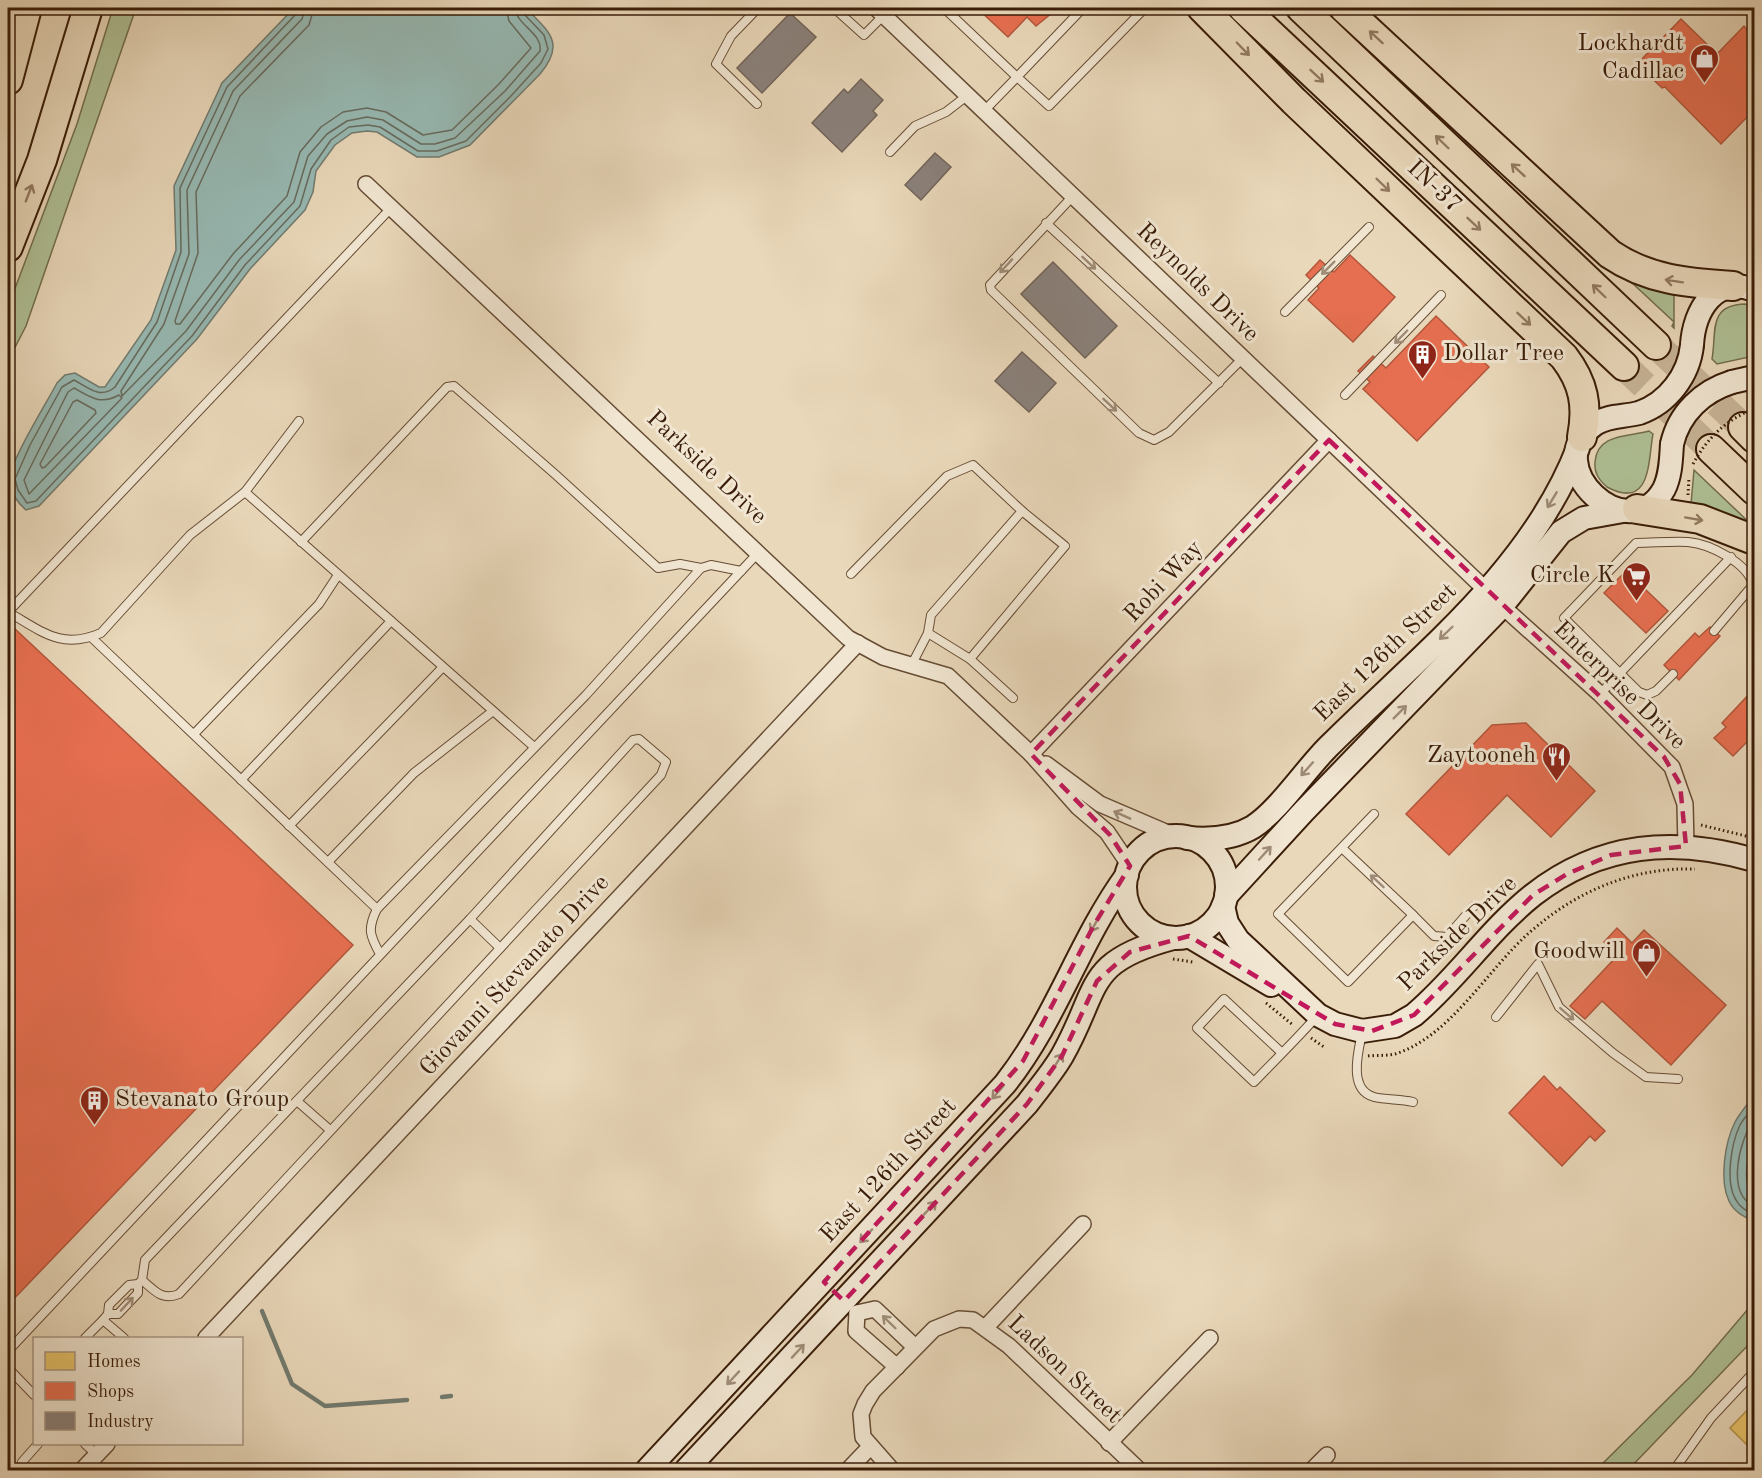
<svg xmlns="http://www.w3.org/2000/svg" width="1762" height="1478" font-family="'Old Standard TT',serif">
<rect width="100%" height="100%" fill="#e9d8ba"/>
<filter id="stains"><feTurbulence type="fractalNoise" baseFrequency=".00333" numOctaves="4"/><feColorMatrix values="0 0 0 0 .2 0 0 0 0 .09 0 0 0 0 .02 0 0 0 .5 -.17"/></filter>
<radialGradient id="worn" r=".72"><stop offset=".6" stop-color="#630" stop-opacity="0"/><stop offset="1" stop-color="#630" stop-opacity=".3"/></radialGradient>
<!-- green -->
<g fill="#afc095" stroke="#746e4e" stroke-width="1.5">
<path d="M113,8H136L26,326L8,361V307L77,124Z"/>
<path d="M1616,268L1674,293V328L1672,326L1674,322Z"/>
<path d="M1745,304L1754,307V356L1717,364L1712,359C1717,333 1707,305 1745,304Z"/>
<path d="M1649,431L1653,434C1648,459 1652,511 1607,487C1599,480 1594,473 1595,462C1597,433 1629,437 1649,431Z"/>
<path d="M1694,470L1754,527L1691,504Z"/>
<path d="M1754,1302V1339L1628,1470H1596L1692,1375Z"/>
</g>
<!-- water -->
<g fill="#97b9b3" stroke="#727b6f" stroke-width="1.5">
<path d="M294,8H526C549,32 566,43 540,74L470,145L439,157H417L377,132L367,131L352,133L335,145L316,171L313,192L305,210L250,269L197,339L39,506L26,510C18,503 8,490 9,479C12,458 46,404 57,383L65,375L75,373L99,387H105L151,320L176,250L174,186L217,94L222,83Z"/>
<path d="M1754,1095V1221C1744,1217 1734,1212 1729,1201C1719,1180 1725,1142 1735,1122C1740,1113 1748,1104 1754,1095Z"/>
</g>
<!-- homes -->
<path fill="#e9c46a" stroke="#b4924d" stroke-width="1.5" d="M1754,1403V1452L1730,1428Z"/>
<!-- shops -->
<g fill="#e76f51" stroke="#b3563b" stroke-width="1.5">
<path d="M977,8H1058L1036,26L1027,17L1008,37Z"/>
<path d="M1681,19L1717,54L1744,26L1754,37V81L1751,85L1754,89V110L1721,144L1665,87L1662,88L1637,64Z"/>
<path d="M1350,255L1395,297L1353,342L1308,300L1319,288L1306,275L1320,260L1334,272Z"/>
<path d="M1436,316L1489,367L1417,441L1363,389L1370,382L1358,371L1373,356L1386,368Z"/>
<path d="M1626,571L1668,611L1646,633L1604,593Z"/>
<path d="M1710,627L1720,636L1679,680L1664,665L1695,633L1699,637Z"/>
<path d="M14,628L353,945L8,1305V635Z"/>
<path d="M1754,689V727L1751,731L1754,735L1733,756L1714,738L1726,727L1722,723Z"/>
<path d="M1526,723L1595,791L1551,837L1507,795L1449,855L1406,814L1492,725Z"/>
<path d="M1617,928L1632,943L1644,930L1726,1005L1671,1065L1602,1001L1585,1019L1570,1006L1618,955L1604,942Z"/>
<path d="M1544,1076L1557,1090L1560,1087L1605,1131L1595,1141L1590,1136L1562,1166L1509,1113Z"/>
</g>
<!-- industry -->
<g fill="#8a817c" stroke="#726359" stroke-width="1.5">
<path d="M790,13L816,37L762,93L737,68Z"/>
<path d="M861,79L883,100L873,111L877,115L842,152L812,123L844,89L848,93Z"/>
<path d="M935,153L951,167L921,200L905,185Z"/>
<path d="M1053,262L1117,326L1085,358L1021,294Z"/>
<path d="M1022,352L1056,383L1029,412L995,381Z"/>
</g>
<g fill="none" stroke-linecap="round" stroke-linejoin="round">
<!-- shore -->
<g stroke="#686b5e" stroke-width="1.5">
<path d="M298,8L296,14L227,87L180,188L181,252L157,322L115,387C100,400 88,387 74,380L62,387L30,445L15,479L18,490L27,503L36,501L192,336L245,265L300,206L311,169L331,140L349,127L368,125L380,127L418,151H437L466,141L510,97L541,63L548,49L544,35L524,14L522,8"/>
<path d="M305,8L302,19L233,91L229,100L187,190L189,254L164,324L121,391L122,396L186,331L239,260L294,202L308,156L327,134L347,121L367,117L383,120L421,144H435L455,138L505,91L540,51C543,33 516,25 515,8"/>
<path d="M314,8L309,25L240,96L196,192L198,253L175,321L176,324H180L233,254L287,196L300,152L321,127L343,112L367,108L386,112L423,135L452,130L498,85L531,48L509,21L506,8"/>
<path d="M74,388C91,398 101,405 119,395L122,398L29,494L24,480L68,392Z"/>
<path d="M77,400L95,410L96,413L45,467L42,468L40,464L73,402Z"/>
<path d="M1754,1106C1750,1112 1744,1118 1740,1125C1731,1144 1725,1182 1736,1200C1740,1208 1747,1211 1754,1214"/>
<path d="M1754,1119C1740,1139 1725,1193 1754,1206"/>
<path d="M1754,1135C1749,1152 1740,1183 1754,1196"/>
</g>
<!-- stream -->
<g stroke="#727b6f" stroke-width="4.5">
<path d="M262,1311L292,1384L325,1406L407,1400"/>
<path d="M442,1397L451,1396"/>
</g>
<!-- highway-tunnel -->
<g stroke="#c6b396" stroke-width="28" stroke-dasharray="28 14" stroke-linecap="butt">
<path d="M1656,345L1743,427"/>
<path d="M1624,366L1711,449"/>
</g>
<defs>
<g id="lane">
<path d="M834,8L864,35L884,15"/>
<path d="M944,8L1017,77L984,111"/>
<path d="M1083,8L1017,77L1049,106L1145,8"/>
<path d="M757,104L716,64L731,36L758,8"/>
<path d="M890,152L915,126L946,112L968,95"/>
<path d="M1073,196L990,285L991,290L1139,433L1154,440L1169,432L1243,358"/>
<path d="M1046,223L1219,383"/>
<path d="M1285,312L1369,227"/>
<path d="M1345,395L1441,295"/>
<path d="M245,492L533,746"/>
<path d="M301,542L447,387L454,386L556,475L658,568L680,564L701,568"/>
<path d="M851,574L947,476L973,465L1022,511L931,615L928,633"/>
<path d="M8,612L391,208"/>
<path d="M8,612C43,632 61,650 101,633L190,535L245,492L299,421"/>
<path d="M91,637L377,909"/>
<path d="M970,659L1065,546L1022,511"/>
<path d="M912,664L928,633L970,659L1013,698"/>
<path d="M1673,674L1656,691L1647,695L1639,692L1564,618L1636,543C1653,543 1671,541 1688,542C1710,544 1748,563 1753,585L1714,631"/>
<path d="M1600,694L1731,557"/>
<path d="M194,734L319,604L338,575"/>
<path d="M241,780L391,621"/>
<path d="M1374,814L1278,914L1348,982L1413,915L1434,936L1447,937L1474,906"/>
<path d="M289,826L443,667"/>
<path d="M1342,848L1413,915"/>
<path d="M328,862L414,773L493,711"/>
<path d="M470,919L500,948"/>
<path d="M380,954C370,936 367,929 377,909L586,695L701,568L711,565L741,571"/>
<path d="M1496,1017L1538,964L1559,1007L1613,1053L1646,1077L1678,1079"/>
<path d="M1362,1033C1358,1052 1348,1090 1374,1097C1386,1100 1400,1099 1413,1102"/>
<path d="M1282,1053L1224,999L1197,1028L1254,1082C1275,1060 1297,1039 1317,1016"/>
<path d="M297,1101L330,1130"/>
<path d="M108,1314H118L138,1293V1284"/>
<path d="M103,1320L108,1314L109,1305L129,1285L138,1284L142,1280L145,1260L470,919L633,740L639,739L666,762L661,775L179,1294C162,1301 155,1291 142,1280"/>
<path d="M85,1338L103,1320L124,1338"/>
<path d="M8,1351L758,553"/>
<path d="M8,1368L34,1395"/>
<path d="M85,1444L97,1455"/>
<path d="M22,1462L38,1444"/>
<path d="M1674,1470L1711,1418L1754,1372"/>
</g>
<g id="street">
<path d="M876,8L1487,591"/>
<path d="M1751,8L1754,11"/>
<path d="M366,184L848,638L883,657L948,676L1031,754L1078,807L1107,832L1130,866"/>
<path d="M1502,606L1600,694L1672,767L1685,804L1686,846"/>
<path d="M1031,754L1329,440"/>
<path d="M1046,764L1100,804L1177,837"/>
<path d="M857,1313L875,1309L915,1347"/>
<path d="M857,1313L856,1331L897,1367"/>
<path d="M986,1327L1083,1224"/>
<path d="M206,1338L858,643"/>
<path d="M1109,1443L1210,1338"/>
<path d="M82,1470L107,1444"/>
<path d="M848,1470L870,1447"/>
<path d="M892,1470L863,1437L861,1414L865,1404L873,1391L934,1329L959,1319L973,1320L1009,1346L1139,1470"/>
<path d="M1312,1470L1327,1455"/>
</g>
<g id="secondary">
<path d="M1692,345C1694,311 1715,274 1754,290"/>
<path d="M1732,382L1754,377"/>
<path d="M1639,413C1624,417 1608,415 1595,424C1536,465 1629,552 1664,489C1671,475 1671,458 1672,444"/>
<circle cx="1176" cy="887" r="51"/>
<path d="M1187,838C1210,840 1233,839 1253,827C1279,810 1305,770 1328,747C1419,656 1530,572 1578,448"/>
<path d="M1226,896L1304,811L1502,606L1561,532L1584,518L1623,511"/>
<path d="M1223,906L1227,923L1238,940L1318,1015L1335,1024L1362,1031L1395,1026L1414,1015C1457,979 1489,930 1533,895C1601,842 1675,837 1754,860"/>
<path d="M1189,936L1271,985"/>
<path d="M647,1470L1005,1084C1057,1018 1078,943 1127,875"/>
<path d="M686,1470L1027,1104C1039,1088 1052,1073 1062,1056C1101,987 1083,962 1173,938"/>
</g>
<g id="highway">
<path d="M1202,8L1294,101L1564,357C1584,383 1588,406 1582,437"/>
<path d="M1243,8L1624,366"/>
<path d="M1301,8L1656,345"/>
<path d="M1344,8L1610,254C1648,280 1688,283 1733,286"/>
<path d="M8,80L27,8"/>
<path d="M8,247L42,160L88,8"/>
<path d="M1743,427L1754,438"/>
<path d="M1711,449L1754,490"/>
<path d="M1637,509L1700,519L1754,540"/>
</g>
</defs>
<!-- lane casing -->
<use href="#lane" stroke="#664c34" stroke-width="10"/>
<!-- street casing -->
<use href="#street" stroke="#664c34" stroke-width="18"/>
<!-- secondary casing -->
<use href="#secondary" stroke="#3a1d08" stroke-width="26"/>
<!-- highway casing -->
<use href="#highway" stroke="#3a1d08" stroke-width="32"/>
<!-- path -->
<g stroke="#3a1d08" stroke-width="3" stroke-dasharray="1.5 3" stroke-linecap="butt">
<path d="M1688,495L1689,478"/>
<path d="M1701,825L1754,838"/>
<path d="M1173,959L1193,962"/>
<path d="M1266,1003L1293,1025"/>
<path d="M1311,1038L1324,1047"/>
<path d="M1368,1056C1377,1055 1387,1056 1395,1054C1450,1037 1487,970 1529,933C1576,891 1633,867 1695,869"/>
</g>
<!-- lane -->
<use href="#lane" stroke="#f1e6d2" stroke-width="8"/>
<!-- street -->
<use href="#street" stroke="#f1e6d2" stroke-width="15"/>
<!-- secondary -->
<use href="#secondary" stroke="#f1e6d2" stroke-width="22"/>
<!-- highway -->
<use href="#highway" stroke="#e9d8ba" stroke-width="28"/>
<defs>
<g id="secondary-bridge">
<path d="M1639,413C1668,403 1689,375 1692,345"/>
<path d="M1672,444C1679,413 1703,391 1732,382"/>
</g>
</defs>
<!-- secondary-bridge casing -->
<use href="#secondary-bridge" stroke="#3a1d08" stroke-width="26" stroke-linecap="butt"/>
<!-- path-bridge -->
<path stroke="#3a1d08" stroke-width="3" stroke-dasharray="1.5 3" stroke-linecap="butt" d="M1693,464C1707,438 1727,419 1754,409"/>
<!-- secondary-bridge -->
<use href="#secondary-bridge" stroke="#f1e6d2" stroke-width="22"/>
</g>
<!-- one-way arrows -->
<defs><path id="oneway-shaft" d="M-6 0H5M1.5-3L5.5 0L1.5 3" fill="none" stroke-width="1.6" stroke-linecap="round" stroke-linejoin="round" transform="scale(1.5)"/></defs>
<g stroke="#927a61">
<use href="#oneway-shaft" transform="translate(1376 37) rotate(-137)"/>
<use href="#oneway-shaft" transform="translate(1243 49) rotate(46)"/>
<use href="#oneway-shaft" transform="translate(1317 76) rotate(43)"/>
<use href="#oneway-shaft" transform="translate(1442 142) rotate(-136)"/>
<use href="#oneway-shaft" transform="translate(1518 170) rotate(-137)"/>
<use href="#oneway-shaft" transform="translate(1383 185) rotate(44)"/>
<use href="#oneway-shaft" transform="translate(29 193) rotate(-69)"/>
<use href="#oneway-shaft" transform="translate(1474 224) rotate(43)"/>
<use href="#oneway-shaft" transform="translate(1674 281) rotate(-171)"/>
<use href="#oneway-shaft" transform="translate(1599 291) rotate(-136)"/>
<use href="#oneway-shaft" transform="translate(1524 319) rotate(43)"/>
<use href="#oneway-shaft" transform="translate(1694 519) rotate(10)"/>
</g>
<g stroke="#9f8c77">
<use href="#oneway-shaft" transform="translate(1089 263) rotate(43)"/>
<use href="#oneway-shaft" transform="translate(1006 266) rotate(133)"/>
<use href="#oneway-shaft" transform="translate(1328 268) rotate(135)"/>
<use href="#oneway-shaft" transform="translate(1401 337) rotate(134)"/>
<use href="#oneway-shaft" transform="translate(1110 405) rotate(43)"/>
<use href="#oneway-shaft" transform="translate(1552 500) rotate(121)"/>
<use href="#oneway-shaft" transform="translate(1446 633) rotate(136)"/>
<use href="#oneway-shaft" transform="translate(1400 712) rotate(-45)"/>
<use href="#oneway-shaft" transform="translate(1307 769) rotate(132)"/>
<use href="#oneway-shaft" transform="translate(1122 815) rotate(-156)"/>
<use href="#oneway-shaft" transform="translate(1265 853) rotate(-48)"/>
<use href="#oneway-shaft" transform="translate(1377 881) rotate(-137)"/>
<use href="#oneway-shaft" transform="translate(1095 924) rotate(119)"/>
<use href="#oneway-shaft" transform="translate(1567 1014) rotate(41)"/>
<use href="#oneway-shaft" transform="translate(1058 1061) rotate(-58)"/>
<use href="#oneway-shaft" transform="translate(998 1092) rotate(131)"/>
<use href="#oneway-shaft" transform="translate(930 1208) rotate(-47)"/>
<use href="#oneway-shaft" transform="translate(866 1236) rotate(133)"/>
<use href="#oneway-shaft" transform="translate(127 1304) rotate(-47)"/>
<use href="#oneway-shaft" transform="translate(889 1322) rotate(-136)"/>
<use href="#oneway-shaft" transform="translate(798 1351) rotate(-47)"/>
<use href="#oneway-shaft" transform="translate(733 1378) rotate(133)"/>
</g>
<!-- marked area -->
<path fill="none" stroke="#c2185b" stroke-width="4.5" stroke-dasharray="12 8" stroke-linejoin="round" d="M1329,440L1664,757L1680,784L1686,846L1611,855L1567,874L1533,895L1414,1015L1372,1031L1335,1024L1189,936L1130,952L1097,981L1062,1056L1027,1104L844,1301L824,1282L1023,1061L1094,925L1130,866L1110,835L1031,754Z"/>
<!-- icons -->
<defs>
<symbol id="shop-pin" viewBox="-11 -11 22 30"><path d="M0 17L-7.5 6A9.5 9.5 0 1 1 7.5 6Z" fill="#8f2418" stroke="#f1e6d2"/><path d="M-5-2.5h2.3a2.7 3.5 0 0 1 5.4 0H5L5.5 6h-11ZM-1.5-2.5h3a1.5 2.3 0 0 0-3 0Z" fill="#fff"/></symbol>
<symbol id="building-pin" viewBox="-11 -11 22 30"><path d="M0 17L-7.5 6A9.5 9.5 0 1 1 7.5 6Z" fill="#8f2418" stroke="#f1e6d2"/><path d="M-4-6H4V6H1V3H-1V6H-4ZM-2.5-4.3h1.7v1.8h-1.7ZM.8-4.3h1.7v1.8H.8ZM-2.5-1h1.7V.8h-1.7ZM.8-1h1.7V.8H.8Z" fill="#fff"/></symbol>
<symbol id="supermarket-pin" viewBox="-11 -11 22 30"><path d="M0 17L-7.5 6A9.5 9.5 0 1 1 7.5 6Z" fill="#8f2418" stroke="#f1e6d2"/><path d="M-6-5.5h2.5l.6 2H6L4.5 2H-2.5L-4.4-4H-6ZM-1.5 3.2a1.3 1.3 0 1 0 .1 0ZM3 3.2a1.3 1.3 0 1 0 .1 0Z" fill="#fff"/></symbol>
<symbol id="restaurant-pin" viewBox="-11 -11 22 30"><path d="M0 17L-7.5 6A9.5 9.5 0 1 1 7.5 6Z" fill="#8f2418" stroke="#f1e6d2"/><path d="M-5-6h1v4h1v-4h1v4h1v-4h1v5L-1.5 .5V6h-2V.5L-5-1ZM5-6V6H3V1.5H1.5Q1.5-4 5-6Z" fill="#fff"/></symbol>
</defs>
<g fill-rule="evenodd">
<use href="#shop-pin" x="1688" y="42" width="33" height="45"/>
<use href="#building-pin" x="1406" y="338" width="33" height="45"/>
<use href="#supermarket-pin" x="1620" y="560" width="33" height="45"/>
<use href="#restaurant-pin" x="1540" y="740" width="33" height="45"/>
<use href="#shop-pin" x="1630" y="936" width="33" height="45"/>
<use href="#building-pin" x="78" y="1084" width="33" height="45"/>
</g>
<g text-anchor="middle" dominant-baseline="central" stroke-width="6" stroke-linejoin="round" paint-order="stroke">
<!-- poi labels -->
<g font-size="24" fill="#3a1d08" stroke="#f1e6d2" text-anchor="end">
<text x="1684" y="44">Lockhardt<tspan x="1684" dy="28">Cadillac</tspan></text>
<text x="1443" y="354" text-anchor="start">Dollar Tree</text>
<text x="1615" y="576">Circle K</text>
<text x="1536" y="756">Zaytooneh</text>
<text x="1625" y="952">Goodwill</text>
<text x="115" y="1100" text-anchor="start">Stevanato Group</text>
</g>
<!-- street labels -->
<g font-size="24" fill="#3a1d08" stroke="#f1e6d2">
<text transform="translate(1434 187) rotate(43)">IN-37</text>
<text transform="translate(1197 283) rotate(44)">Reynolds Drive</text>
<text transform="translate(706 468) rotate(43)">Parkside Drive</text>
<text transform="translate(1164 582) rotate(-47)">Robi Way</text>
<text transform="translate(1386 653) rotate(-44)">East 126th Street</text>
<text transform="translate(1619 686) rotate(44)">Enterprise Drive</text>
<text transform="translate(1458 934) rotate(-44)">Parkside Drive</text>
<text transform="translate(515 976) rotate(-47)">Giovanni Stevanato Drive</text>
<text transform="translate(889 1171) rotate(-47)">East 126th Street</text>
<text transform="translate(1064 1370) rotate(43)">Ladson Street</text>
</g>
</g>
<!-- margin -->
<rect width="1762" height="1478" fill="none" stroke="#e9d8ba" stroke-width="30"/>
<rect x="9" y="9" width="1744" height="1460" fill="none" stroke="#3a1d08" stroke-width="3"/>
<rect x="15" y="15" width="1732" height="1448" fill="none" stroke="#3a1d08" stroke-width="1.5"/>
<!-- legend -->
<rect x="33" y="1337" width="210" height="108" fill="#f1e6d2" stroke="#a89681" stroke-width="1.5"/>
<rect x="45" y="1352" width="30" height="18" fill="#e9c46a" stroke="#a89681" stroke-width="1.5"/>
<text x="87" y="1367" font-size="18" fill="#3a1d08">Homes</text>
<rect x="45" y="1382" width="30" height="18" fill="#e76f51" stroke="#a89681" stroke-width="1.5"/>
<text x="87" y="1397" font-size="18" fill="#3a1d08">Shops</text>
<rect x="45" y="1412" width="30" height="18" fill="#8a817c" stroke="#a89681" stroke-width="1.5"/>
<text x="87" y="1427" font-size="18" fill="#3a1d08">Industry</text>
<rect width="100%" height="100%" filter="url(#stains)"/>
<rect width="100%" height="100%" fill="url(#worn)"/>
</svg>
